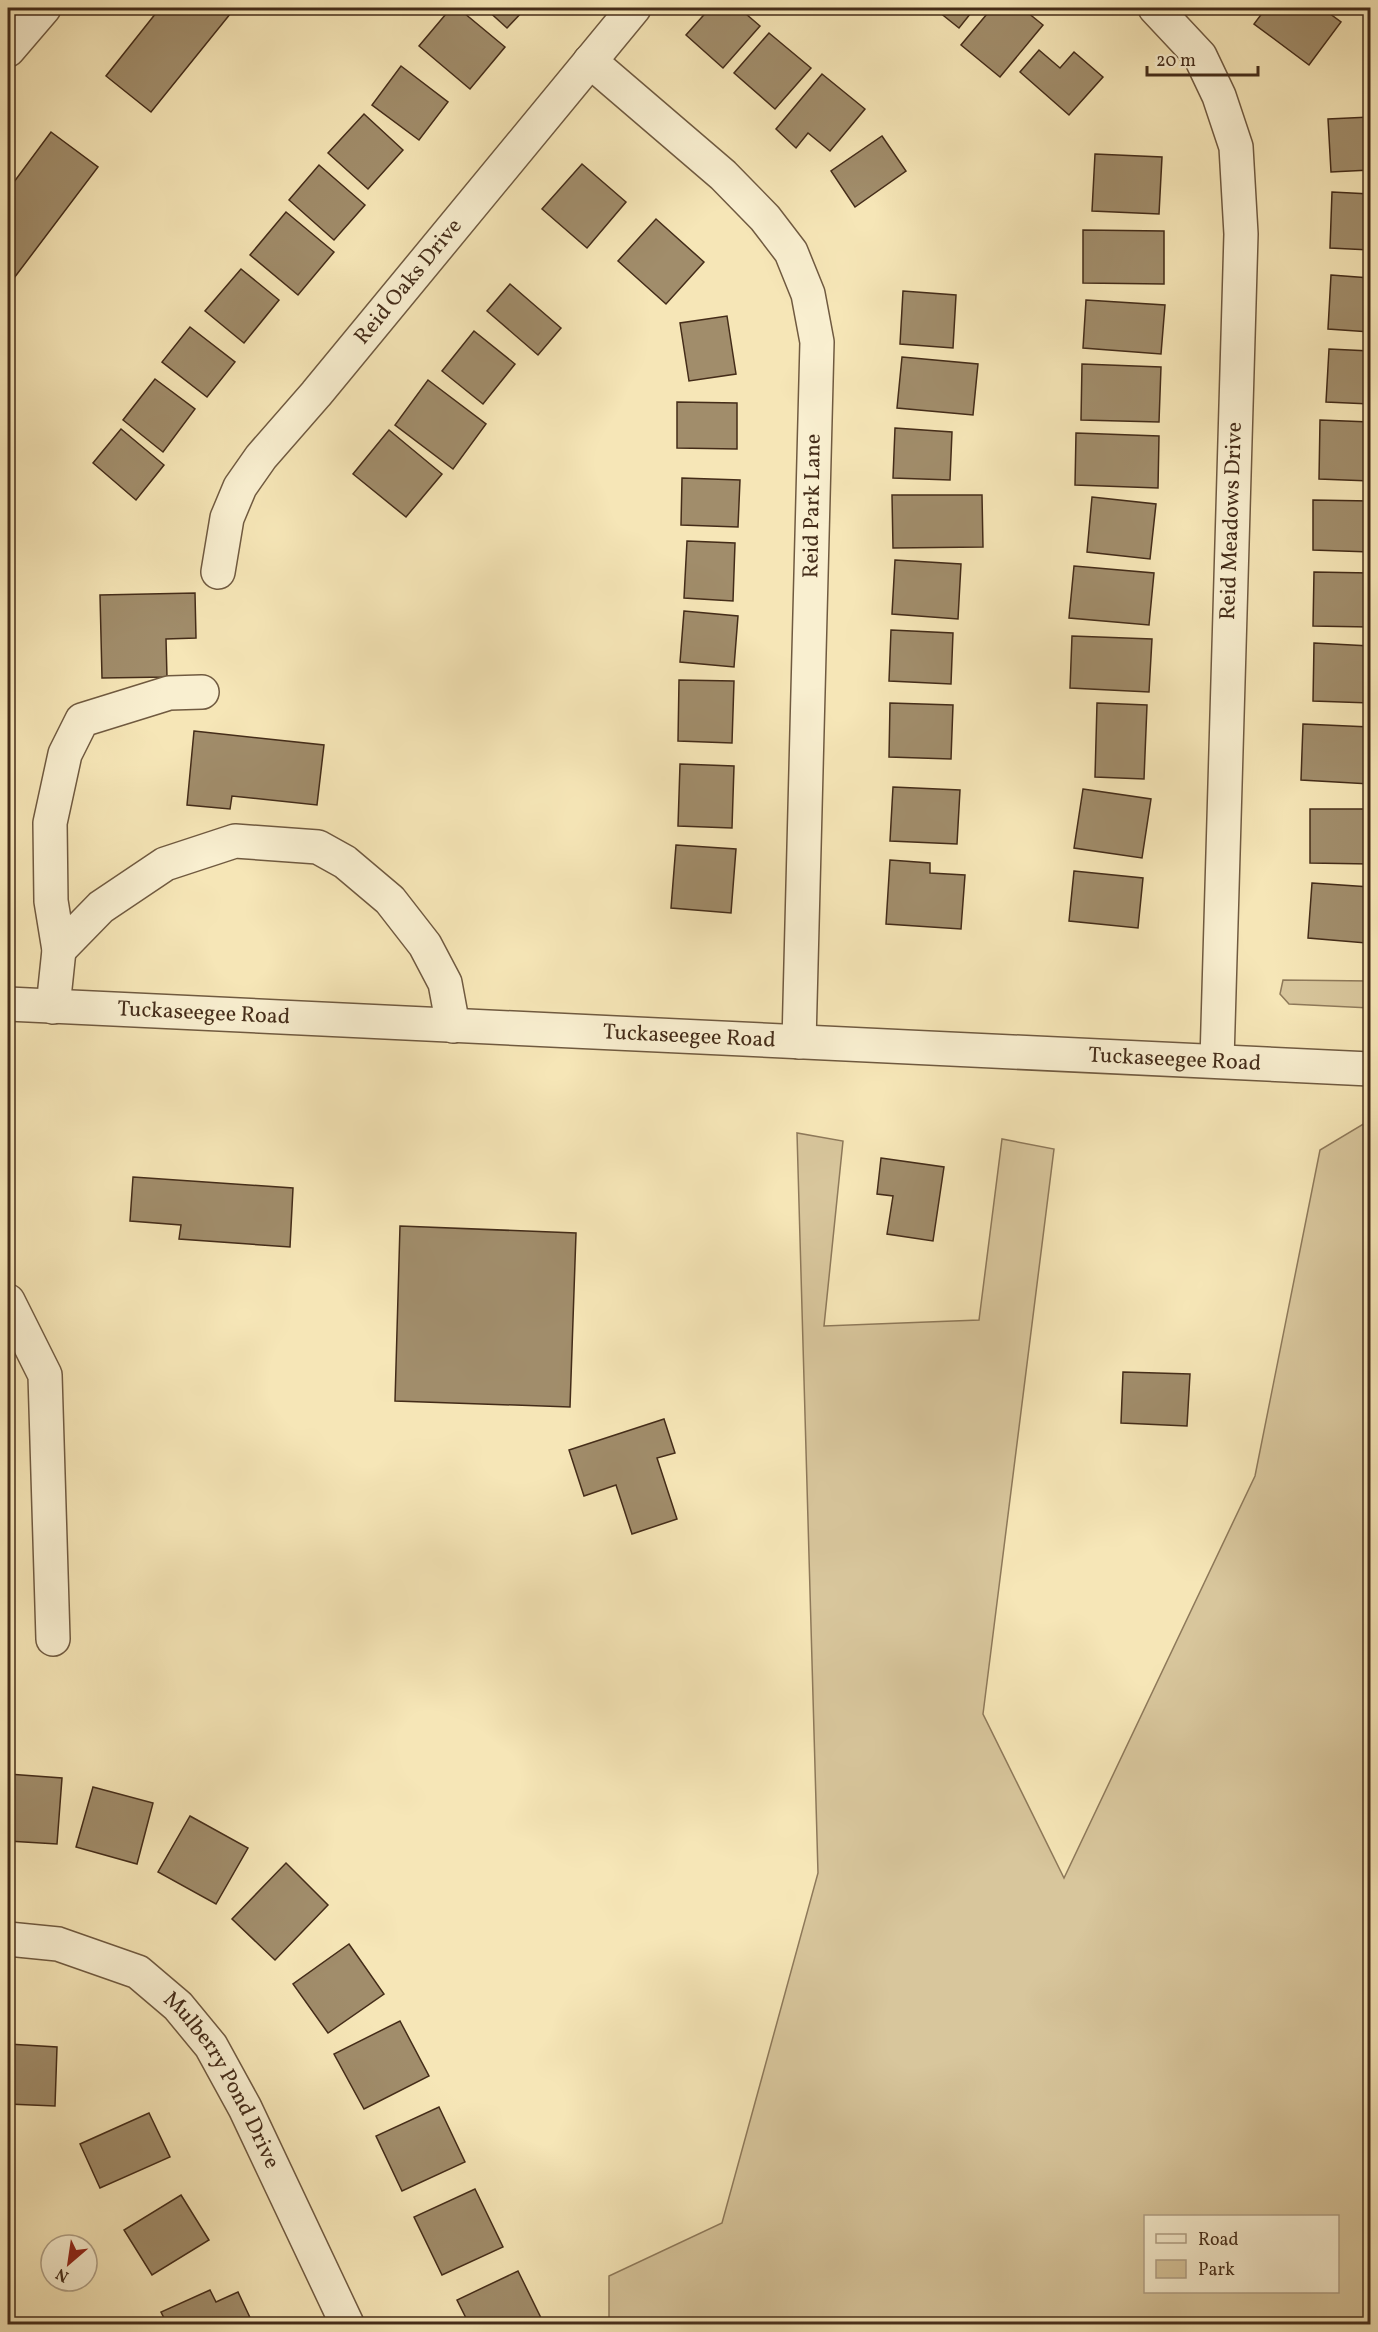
<svg xmlns="http://www.w3.org/2000/svg" width="1378" height="2332" font-family="Vollkorn,serif">
<rect width="100%" height="100%" fill="#f6e6b7"/>
<filter id="stains"><feTurbulence type="fractalNoise" baseFrequency=".00333" numOctaves="4"/><feColorMatrix values="0 0 0 0 .2 0 0 0 0 .09 0 0 0 0 .02 0 0 0 .5 -.17"/></filter>
<radialGradient id="worn" r=".72"><stop offset=".6" stop-color="#630" stop-opacity="0"/><stop offset="1" stop-color="#630" stop-opacity=".3"/></radialGradient>
<!-- green -->
<g fill="#d8c69c" stroke="#8e795a" stroke-width="1.5" fill-rule="evenodd">
<path d="M1283,980L1370,981V1008L1289,1004L1280,994Z"/>
<path d="M1370,1120V2324H609V2276L722,2223L818,1873L797,1133L843,1141L824,1326L979,1320L1002,1139L1054,1149L983,1714L1064,1878L1255,1476L1320,1150ZM1146,2216H1338V2292H1146Z"/>
</g>
<!-- building -->
<g fill="#a18d6b" stroke="#442c19" stroke-width="1.5">
<path d="M160,8H235L151,112L106,76Z"/>
<path d="M451,8H458L505,47L470,89L419,46Z"/>
<path d="M485,8H526L507,28Z"/>
<path d="M710,8H739L760,26L723,68L686,35Z"/>
<path d="M934,8H975L959,28Z"/>
<path d="M992,8H1022L1043,25L1000,77L961,45Z"/>
<path d="M1266,8H1322L1341,22L1309,65L1254,24Z"/>
<path d="M1352,8H1364L1359,14Z"/>
<path d="M769,33L811,68L775,109L734,73Z"/>
<path d="M1039,50L1060,68L1074,52L1103,77L1069,115L1020,72Z"/>
<path d="M401,66L448,102L419,140L372,105Z"/>
<path d="M822,74L865,109L830,151L808,133L796,148L776,129Z"/>
<path d="M364,114L403,150L368,189L328,153Z"/>
<path d="M1370,117V170L1331,172L1328,119Z"/>
<path d="M51,132L98,167L8,286V190Z"/>
<path d="M882,136L906,171L855,207L831,171Z"/>
<path d="M1095,154L1162,157L1159,214L1092,211Z"/>
<path d="M582,164L626,202L587,248L542,209Z"/>
<path d="M319,165L365,205L334,240L289,200Z"/>
<path d="M1332,192L1370,194V250L1330,248Z"/>
<path d="M286,212L334,252L298,295L250,255Z"/>
<path d="M656,219L704,262L666,304L618,261Z"/>
<path d="M1083,230L1164,231V284L1083,283Z"/>
<path d="M241,269L279,300L244,343L205,311Z"/>
<path d="M1331,275L1370,278V332L1328,329Z"/>
<path d="M510,284L561,328L538,355L487,311Z"/>
<path d="M903,291L956,295L953,348L900,344Z"/>
<path d="M1086,300L1165,305L1161,354L1083,348Z"/>
<path d="M727,316L736,374L689,381L680,323Z"/>
<path d="M190,327L235,362L207,397L162,362Z"/>
<path d="M474,331L515,364L483,404L442,371Z"/>
<path d="M1329,349L1370,351V404L1326,402Z"/>
<path d="M902,357L978,364L973,415L897,408Z"/>
<path d="M1082,364L1161,367L1159,422L1081,420Z"/>
<path d="M155,379L195,409L163,452L123,420Z"/>
<path d="M428,380L486,424L453,469L395,425Z"/>
<path d="M677,402L737,403V449L677,448Z"/>
<path d="M1320,420L1370,422V481L1319,479Z"/>
<path d="M895,428L952,432L950,480L893,478Z"/>
<path d="M121,429L164,465L136,500L93,463Z"/>
<path d="M389,430L442,474L406,517L353,474Z"/>
<path d="M1076,433L1159,436L1158,488L1075,485Z"/>
<path d="M682,478L740,480L738,527L681,525Z"/>
<path d="M892,495H982L983,547L893,548Z"/>
<path d="M1092,497L1156,504L1150,559L1087,552Z"/>
<path d="M1313,500L1370,501V552L1313,550Z"/>
<path d="M687,541L735,543L733,601L684,598Z"/>
<path d="M895,560L961,564L958,619L892,614Z"/>
<path d="M1074,566L1154,573L1149,625L1069,618Z"/>
<path d="M1314,572L1370,573V627L1313,626Z"/>
<path d="M195,593L196,638L166,639L167,677L102,678L100,595Z"/>
<path d="M684,611L738,616L734,667L680,662Z"/>
<path d="M891,630L953,633L951,684L889,681Z"/>
<path d="M1072,636L1152,639L1149,692L1070,688Z"/>
<path d="M1314,643L1370,646V703L1313,701Z"/>
<path d="M679,680L734,681L732,743L678,741Z"/>
<path d="M890,703L953,705L951,759L889,757Z"/>
<path d="M1097,703L1147,705L1144,779L1095,777Z"/>
<path d="M1303,724L1370,727V784L1301,780Z"/>
<path d="M194,731L324,745L317,805L232,796L230,809L187,805Z"/>
<path d="M680,764L734,766L732,828L678,826Z"/>
<path d="M893,787L960,790L957,844L890,841Z"/>
<path d="M1083,789L1151,799L1142,858L1074,848Z"/>
<path d="M1310,809H1370V864L1310,863Z"/>
<path d="M676,845L736,849L731,913L671,908Z"/>
<path d="M890,860L930,863V873L965,875L961,929L886,924Z"/>
<path d="M1074,871L1143,878L1138,928L1069,921Z"/>
<path d="M1312,883L1370,887L1366,943L1308,938Z"/>
<path d="M881,1158L944,1167L933,1241L887,1234L893,1196L877,1194Z"/>
<path d="M133,1177L293,1188L290,1247L179,1239L181,1225L130,1221Z"/>
<path d="M400,1226L576,1233L570,1407L395,1401Z"/>
<path d="M1123,1372L1190,1374L1187,1426L1121,1423Z"/>
<path d="M664,1419L675,1453L657,1458L677,1519L632,1534L616,1485L584,1496L569,1450Z"/>
<path d="M8,1774L62,1778L57,1844L8,1841Z"/>
<path d="M93,1787L153,1803L137,1864L76,1847Z"/>
<path d="M190,1816L248,1848L216,1904L158,1872Z"/>
<path d="M286,1863L328,1905L275,1960L232,1919Z"/>
<path d="M349,1944L384,1994L328,2033L293,1984Z"/>
<path d="M400,2021L429,2076L364,2109L334,2054Z"/>
<path d="M8,2044L57,2047L55,2106L8,2104Z"/>
<path d="M439,2107L465,2162L402,2191L376,2136Z"/>
<path d="M149,2113L170,2157L100,2188L80,2144Z"/>
<path d="M475,2189L503,2247L442,2275L414,2217Z"/>
<path d="M181,2195L209,2240L152,2275L124,2230Z"/>
<path d="M518,2271L544,2324H469L457,2300Z"/>
<path d="M210,2290L216,2302L238,2292L253,2324H167L161,2312Z"/>
</g>
<g fill="none" stroke-linecap="round" stroke-linejoin="round">
<defs>
<g id="minor">
<path d="M1155,8L1200,56L1219,96L1236,147L1241,234L1217,1060"/>
<path d="M8,50L44,8"/>
<path d="M590,61L723,175L765,218L791,252L808,294L817,342L799,1042"/>
<path id="s1" d="M218,572L227,518L240,487L261,457L316,394L634,8"/>
<path d="M59,950L101,907L165,864L235,841L318,847L345,862L390,900L425,945L445,983L453,1026"/>
<path id="s2" d="M8,1004L1370,1069"/>
<path d="M53,1007L59,950L51,901L50,823L65,754L82,720L169,693L202,692"/>
<path d="M8,1301L45,1375L53,1639"/>
<path id="s3" d="M8,1939L58,1944L138,1972L178,2006L211,2046L245,2108L347,2324"/>
</g>
</defs>
<!-- minor casing -->
<use href="#minor" stroke="#705a40" stroke-width="36"/>
<!-- minor -->
<use href="#minor" stroke="#f9efd0" stroke-width="33"/>
</g>
<g text-anchor="middle" dominant-baseline="central" stroke-width="4.5" stroke-linejoin="round" paint-order="stroke">
<!-- street labels -->
<g font-size="22" fill="#442c19" stroke="#f9efd0">
<text stroke="none"><textPath href="#s1" startOffset="354">Reid Oaks Drive</textPath></text>
<text transform="translate(813 506) rotate(-89)">Reid Park Lane</text>
<text transform="translate(1232 521) rotate(-88)">Reid Meadows Drive</text>
<text stroke="none"><textPath href="#s2" startOffset="196">Tuckaseegee Road</textPath></text>
<text stroke="none"><textPath href="#s2" startOffset="682">Tuckaseegee Road</textPath></text>
<text stroke="none"><textPath href="#s2" startOffset="1168">Tuckaseegee Road</textPath></text>
<text stroke="none"><textPath href="#s3" startOffset="274">Mulberry Pond Drive</textPath></text>
</g>
</g>
<!-- margin -->
<rect width="1378" height="2332" fill="none" stroke="#f6e6b7" stroke-width="30"/>
<rect x="9" y="9" width="1360" height="2314" fill="none" stroke="#442c19" stroke-width="3"/>
<rect x="15" y="15" width="1348" height="2302" fill="none" stroke="#442c19" stroke-width="1.5"/>
<!-- legend -->
<rect x="1144" y="2215" width="195" height="78" fill="#f9efd0" stroke="#b1a187" stroke-width="1.5"/>
<rect x="1156" y="2234" width="30" height="9" fill="#f9efd0" stroke="#b1a187" stroke-width="1.5"/>
<text x="1198" y="2245" font-size="18" fill="#442c19">Road</text>
<rect x="1156" y="2260" width="30" height="18" fill="#d8c69c" stroke="#b1a187" stroke-width="1.5"/>
<text x="1198" y="2275" font-size="18" fill="#442c19">Park</text>
<!-- north arrow -->
<g transform="translate(69 2263) rotate(209)"><circle r="28" fill="#f9efd0" stroke="#b1a187" stroke-width="1.5"/>
<path d="M0-4.5L10 22L0 15L-10 22Z" fill="#8f2418"/>
<text y="-9" font-size="16" font-weight="bold" text-anchor="middle" fill="#442c19">N</text>
</g>
<!-- scale -->
<path d="M1147 66v9h111v-9" fill="none" stroke="#442c19" stroke-width="3"/>
<text x="1156" y="66" font-size="18" fill="#442c19" stroke="#f9efd0" stroke-width="4.5" paint-order="stroke">20 m</text>
<rect width="100%" height="100%" filter="url(#stains)"/>
<rect width="100%" height="100%" fill="url(#worn)"/>
</svg>
